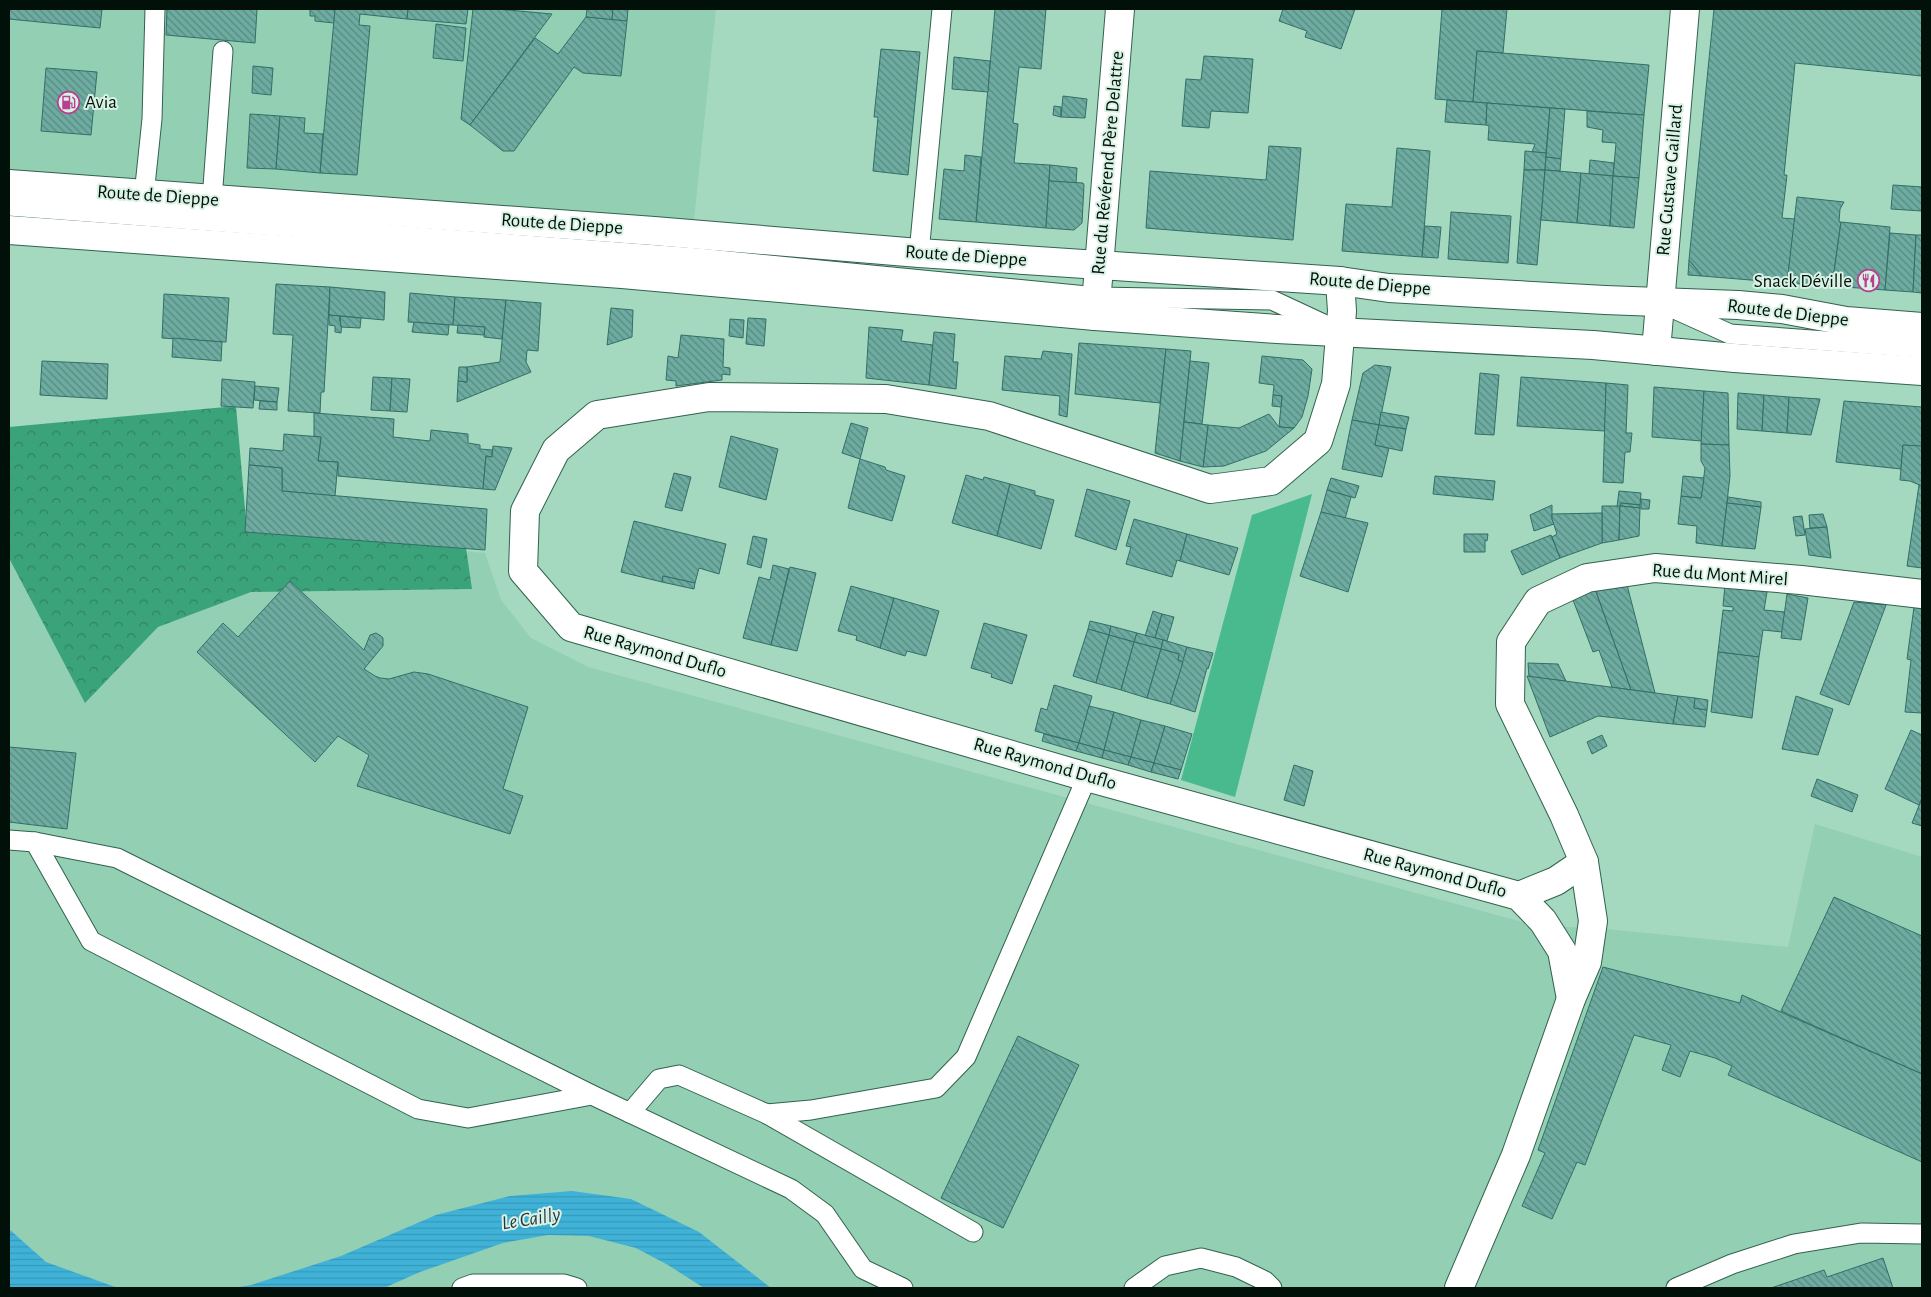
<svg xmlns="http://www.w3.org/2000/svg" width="1931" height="1297" font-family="'Alegreya Sans',sans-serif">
<defs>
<pattern id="forest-crowns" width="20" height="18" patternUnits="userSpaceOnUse" patternTransform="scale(1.25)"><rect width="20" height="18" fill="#3ba37a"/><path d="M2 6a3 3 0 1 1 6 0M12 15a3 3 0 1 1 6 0" fill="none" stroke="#2f8362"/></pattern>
<pattern id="water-rules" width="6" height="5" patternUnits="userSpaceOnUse" patternTransform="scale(1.25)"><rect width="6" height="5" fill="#40b2d8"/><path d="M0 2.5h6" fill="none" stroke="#3698b8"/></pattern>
<pattern id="building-back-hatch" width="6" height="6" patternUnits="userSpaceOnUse" patternTransform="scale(1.25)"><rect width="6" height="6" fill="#6eaba1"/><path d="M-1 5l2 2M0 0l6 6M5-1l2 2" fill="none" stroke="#588a81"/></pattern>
</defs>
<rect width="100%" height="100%" fill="#a4d8bf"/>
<!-- built -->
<g fill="#93cfb3">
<path d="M9,9H716L690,258L9,206Z"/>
<path d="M9,513L485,553L501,600L531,638L588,667L1533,925L1606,929L1788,947L1815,824L1922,857V1288H9Z"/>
</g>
<!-- forest -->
<path fill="url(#forest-crowns)" d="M236,406L246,520L466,548L472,589L251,592L158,627L85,703L9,558V427Z"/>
<!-- green -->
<path fill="#48ba8d" d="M1312,494L1235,797L1181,780L1252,515Z"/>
<!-- water -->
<g fill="url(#water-rules)">
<path d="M572,1191L631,1199L699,1232L771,1288H704L668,1265L636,1248L589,1236L548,1235L503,1243L420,1272L384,1288H234L251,1285L341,1256L436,1215L510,1196Z"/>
<path d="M9,1229L46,1262L118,1288H9Z"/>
</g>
<!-- building -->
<g fill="url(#building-back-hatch)" stroke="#326f67">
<path d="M9,9H102L100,28L9,19Z"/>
<path d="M167,9H257L255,43L166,35Z"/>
<path d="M310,9H335L334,23L315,21V16H310Z"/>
<path d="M335,9H408L407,19L360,14L359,25L370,26L357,175L320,173Z"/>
<path d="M408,9H468L466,24L407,19Z"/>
<path d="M473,9H497L552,14L470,125L461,119Z"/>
<path d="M587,9H613L612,20L586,17Z"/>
<path d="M613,9H628L627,21L612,20Z"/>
<path d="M995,9H1046L1041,69L1019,67L1013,123L1018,124L1014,163L1050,165L1046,228L976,222Z"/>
<path d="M1283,9H1355L1341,49L1305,37L1307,31L1279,21Z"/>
<path d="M1442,9H1507L1503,53L1477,51L1473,102L1435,99Z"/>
<path d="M1714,9H1922V76L1795,63L1784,175H1787L1782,218L1795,219L1787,283L1702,276L1689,260Z"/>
<path d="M586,17L627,21L621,76L583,73L574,67L514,151H503L470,125L535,38L558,54Z"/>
<path d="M436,24L466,28L463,61L433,58Z"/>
<path d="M881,49L920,52L908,175L873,171L878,117H874Z"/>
<path d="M1477,51L1649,65L1644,115L1473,102Z"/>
<path d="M1204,56L1253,59L1248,113L1211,111L1209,128L1182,126L1186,79L1201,80Z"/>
<path d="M954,57L990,61L988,92L952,89Z"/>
<path d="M253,66L273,68L271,95L252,93Z"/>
<path d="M46,68L97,72L91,135L41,131Z"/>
<path d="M1063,96L1087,99L1085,118L1061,117Z"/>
<path d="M1447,100L1487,103L1486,125L1445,122Z"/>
<path d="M1487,103L1550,108L1546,153L1532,152L1535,144L1488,140L1489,126L1486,125Z"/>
<path d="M1054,106L1061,107V117L1053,115Z"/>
<path d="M1550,108L1565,109L1561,159L1546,157Z"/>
<path d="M1587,111L1644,115L1639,178L1613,176L1616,143L1602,142L1603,130L1587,127Z"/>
<path d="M250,114L280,116L276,169L247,168Z"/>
<path d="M280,116L305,118L304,133L323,134L320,173L276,169Z"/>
<path d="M1269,146L1301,148L1293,240L1146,228L1150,171L1266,180Z"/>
<path d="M1397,148L1430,151L1422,257L1342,251L1346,204L1392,207Z"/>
<path d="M1525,151L1546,153L1545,170H1524Z"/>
<path d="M965,155L981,157L976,222L939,219L944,169L964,171Z"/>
<path d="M1546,157L1561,159L1560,171L1545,170Z"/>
<path d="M1590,160L1614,163L1613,176L1589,174Z"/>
<path d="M1050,165L1077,168L1076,183L1049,181Z"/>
<path d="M1524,170H1545L1537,265L1517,263Z"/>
<path d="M1545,170L1581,173L1577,223L1541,220Z"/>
<path d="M1581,173L1613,176L1610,226L1577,223Z"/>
<path d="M1613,176L1639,178L1634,228L1610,226Z"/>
<path d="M1049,181L1083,183L1084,185L1082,223L1074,230L1046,228Z"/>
<path d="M1893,185L1922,187V211L1891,209Z"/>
<path d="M1797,197L1844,202L1840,209L1839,222H1841L1832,286L1787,283Z"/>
<path d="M1451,212L1511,216L1508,263L1448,259Z"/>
<path d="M1841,222L1890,227L1885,290L1832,286Z"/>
<path d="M1425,226L1441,227L1438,258L1422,257Z"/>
<path d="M1890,233L1916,235L1913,292L1885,290Z"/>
<path d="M1916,235H1922V293L1913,292Z"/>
<path d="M1689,260L1702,276L1688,275Z"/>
<path d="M276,284L330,287L324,392H321L320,413L288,411L293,335L273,334Z"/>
<path d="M330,287L385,292L384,320L329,315Z"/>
<path d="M410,293L455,297L453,325L408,322Z"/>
<path d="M164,294L229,298L226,342L162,338Z"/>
<path d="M455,297L506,300L502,339L484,337L485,327L453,325Z"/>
<path d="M506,300L541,303L538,351L527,350L526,362L531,372L457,402L458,381L467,382V367L500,362Z"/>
<path d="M611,308L633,310L632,337L607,345Z"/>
<path d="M329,315L340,316L339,321H342L341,333L335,332V326L329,325Z"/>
<path d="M340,316L361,318L360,328L341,327Z"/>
<path d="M748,318L766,319L764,346L746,344Z"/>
<path d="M730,319L744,320L743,338L729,336Z"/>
<path d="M414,322L449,325L448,335L412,332Z"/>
<path d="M458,325L485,327L484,335L457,333Z"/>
<path d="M869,327L903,330L901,341L933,345L929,385L866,378Z"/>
<path d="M934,332L955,334L953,362H958L956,389L929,385Z"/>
<path d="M681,335L724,339L723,367L730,368V375L722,374V380L676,386V381L666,380L668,356L678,358Z"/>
<path d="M173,338L222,342L221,361L172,357Z"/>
<path d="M1079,343L1166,349L1160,403L1075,394Z"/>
<path d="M1166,349L1191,351L1180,461L1155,453Z"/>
<path d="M1043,351L1072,354L1067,417L1059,415L1060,396L1002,390L1005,356L1041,359Z"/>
<path d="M1262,356L1303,360L1312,369L1308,396L1302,417L1294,428L1279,427L1282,396L1273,395L1274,385L1259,383Z"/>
<path d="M42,361L108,364L107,399L40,395Z"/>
<path d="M1190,361L1209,363L1202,424L1184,422Z"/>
<path d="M1375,365L1391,367L1379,425L1352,420L1363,373Z"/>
<path d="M459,367H467V382L458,381Z"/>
<path d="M1480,373L1499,375L1494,435L1475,434Z"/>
<path d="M373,377L392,378L390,411L371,410Z"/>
<path d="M1521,377L1606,383L1605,431L1517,426Z"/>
<path d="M392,378L410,379L407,412L390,411Z"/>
<path d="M222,379L255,382L253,408L221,406Z"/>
<path d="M1606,383L1628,385L1626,433H1632L1630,452H1625L1623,483L1603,482Z"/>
<path d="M255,386L279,388L277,402L254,400Z"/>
<path d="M1654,387L1704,391L1702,441L1652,437Z"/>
<path d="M1704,391L1728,393L1729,445L1701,444Z"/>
<path d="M1738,393L1764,395L1762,431L1737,429Z"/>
<path d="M1273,395L1282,396L1281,407L1272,406Z"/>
<path d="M1764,395L1789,397L1787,433L1762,431Z"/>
<path d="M1789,397L1820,399L1811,435L1787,433Z"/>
<path d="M260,401L277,402V410L259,409Z"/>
<path d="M1844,401L1922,407V447L1903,445L1901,469L1836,462Z"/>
<path d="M1381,412L1409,417L1406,429L1379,425Z"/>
<path d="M314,413L394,419L393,437L430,441L431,430L468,434V443L480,445V449L492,450V457L486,456L483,489L338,476V462L318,461L321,437H314Z"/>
<path d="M1269,414L1279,427L1294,428L1266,451L1224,466L1203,467L1208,425L1239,428Z"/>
<path d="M1352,420L1379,425L1375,445L1389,448L1382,477L1342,469Z"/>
<path d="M1184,422L1208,425L1203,467L1180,461Z"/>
<path d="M851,423L868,428L860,459L842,453Z"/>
<path d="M1379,425L1406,429L1402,451L1375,445Z"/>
<path d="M284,434L321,437L318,461L338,462L335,496L282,491V468L249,465L250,448L283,451Z"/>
<path d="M731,436L778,449L766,500L719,487Z"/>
<path d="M1701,444L1729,445L1730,476L1722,546L1696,543L1697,526L1678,524L1681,496L1701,498L1705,468L1701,461Z"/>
<path d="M1903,445L1922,446V486L1910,481L1900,480Z"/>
<path d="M493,446L512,448L495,490L483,489L486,456L492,457Z"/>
<path d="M860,459L885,467L886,470L905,476L892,521L848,508Z"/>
<path d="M249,465L282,468V491L487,509L485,550L245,532Z"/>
<path d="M674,473L691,477L682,511L665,507Z"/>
<path d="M966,475L983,480L984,477L1010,484L997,536L952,523Z"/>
<path d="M1435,476L1495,481L1493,500L1433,494Z"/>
<path d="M1683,476L1704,478L1701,498L1681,496Z"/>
<path d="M1331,478L1359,486L1355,498L1327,490Z"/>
<path d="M1010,484L1035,491V495L1054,500L1041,549L997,536Z"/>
<path d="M1919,485L1922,486V568L1907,566Z"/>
<path d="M1087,489L1130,501L1116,550L1075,536Z"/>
<path d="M1327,490L1351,497L1345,519L1321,512Z"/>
<path d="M1619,491L1641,493L1640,505L1621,503L1620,506L1617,507Z"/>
<path d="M1728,497L1761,502V507L1727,503Z"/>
<path d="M1641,499L1650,500L1649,509H1641Z"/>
<path d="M1621,503L1640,505V508L1620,506Z"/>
<path d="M1727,503L1761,507L1755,549L1722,546Z"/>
<path d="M1552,505V519L1554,524L1534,531L1530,515Z"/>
<path d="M1602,506H1620L1619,540L1602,543Z"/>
<path d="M1620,506L1640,508L1639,536L1619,540Z"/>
<path d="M1321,512L1368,523L1348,592L1300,576Z"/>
<path d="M1602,513V543L1560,558L1552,537L1557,534L1552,519V514Z"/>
<path d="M1823,514L1827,527L1810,528L1809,515Z"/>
<path d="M1802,516L1805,535L1796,536L1793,517Z"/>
<path d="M1134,519L1187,534L1180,561L1177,560L1172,577L1126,564L1131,547L1126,546Z"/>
<path d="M634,521L726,544L719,574L699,568L695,583L663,576L662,582L621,572Z"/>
<path d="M1827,527L1831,558L1809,555L1805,529Z"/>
<path d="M1187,534L1238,548L1229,575L1180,561Z"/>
<path d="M1464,534H1488L1487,541L1485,540V552H1464Z"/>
<path d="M1551,535L1560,558L1522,575L1511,551Z"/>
<path d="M753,536L767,539L761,568L747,564Z"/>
<path d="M773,565L789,569L771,645L743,638L759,577L770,580Z"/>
<path d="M790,567L816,573L797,651L771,645Z"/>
<path d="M663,576L695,583L694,589L662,582Z"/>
<path d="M290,581L364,650L370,635L376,633L381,636L383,638V646L364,669L375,676L380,678L389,679L414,672L428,674L528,707L503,789L523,796L510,834L357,786L369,755L338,736L315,762L197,652L223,623L238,637Z"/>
<path d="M1626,581L1655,693L1631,690L1595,589Z"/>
<path d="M1725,585L1767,592L1764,610L1785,612L1782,632L1763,630L1759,657L1718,652L1723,610L1733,611V607L1723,606Z"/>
<path d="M851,586L894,598L880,648L856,640L857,636L838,631Z"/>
<path d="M1595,589L1631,690L1612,687L1599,650L1593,652L1573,600Z"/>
<path d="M1787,594L1808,598L1801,640L1781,638Z"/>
<path d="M894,598L939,611L926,656L907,651L905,656L880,648Z"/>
<path d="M1854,602L1886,605L1849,705L1820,694Z"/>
<path d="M1914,607L1922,609V713L1905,712L1911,660L1907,659Z"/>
<path d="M1153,611L1162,614L1155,638L1145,636Z"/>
<path d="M1162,614L1174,617L1167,641L1155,638Z"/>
<path d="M1090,621L1111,626L1109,635L1088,629Z"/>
<path d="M984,623L1027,635L1012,684L991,677L992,674L971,668Z"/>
<path d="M1111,626L1137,633L1134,642L1109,635Z"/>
<path d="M1088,629L1109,635L1096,683L1073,676Z"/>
<path d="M1137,633L1163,640L1161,649L1134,642Z"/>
<path d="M1109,635L1134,642L1121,690L1096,683Z"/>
<path d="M1163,640L1187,647L1183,662L1178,660L1179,654L1161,649Z"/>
<path d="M1134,642L1161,649L1147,698L1121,690Z"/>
<path d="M1187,647L1213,653L1208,669L1207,668L1195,712L1170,704Z"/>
<path d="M1161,649L1179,654L1178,660L1183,662L1170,704L1147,698Z"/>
<path d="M1718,652L1759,657L1752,718L1711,712Z"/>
<path d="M1528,663L1558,664L1566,681L1529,677Z"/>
<path d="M1527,676L1678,696L1673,724L1598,716L1550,737Z"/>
<path d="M1054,685L1092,696L1079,743L1035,731L1041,708L1047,710Z"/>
<path d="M1678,696L1695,698L1694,708L1707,710L1705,727L1673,724Z"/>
<path d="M1796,696L1833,709L1818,755L1782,749Z"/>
<path d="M1695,698L1708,700L1707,710L1694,708Z"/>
<path d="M1089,706L1114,712L1104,750L1079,743Z"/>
<path d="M1114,712L1141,720L1131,757L1104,750Z"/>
<path d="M1141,720L1165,726L1154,763L1131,757Z"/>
<path d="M1165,726L1192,734L1181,770L1154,763Z"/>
<path d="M1911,730L1922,735V798L1919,805L1885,789Z"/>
<path d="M1044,734L1079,743L1076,751L1042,741Z"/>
<path d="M1602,735L1607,746L1592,754L1587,742Z"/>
<path d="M1079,743L1104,750L1102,758L1076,751Z"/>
<path d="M9,747L76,753L67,829L9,822Z"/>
<path d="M1104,750L1131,757L1128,765L1102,758Z"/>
<path d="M1131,757L1154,763L1151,772L1128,765Z"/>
<path d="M1154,763L1181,770L1178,779L1151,772Z"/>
<path d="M1294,765L1313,771L1304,806L1284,800Z"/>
<path d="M1817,779L1858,795L1852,812L1811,796Z"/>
<path d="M1922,798V826L1912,823Z"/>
<path d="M1834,897L1922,936V1074L1781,1011Z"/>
<path d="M1603,967L1740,1003L1742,995L1922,1074V1162L1728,1075L1732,1066L1715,1058L1690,1051L1680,1077L1662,1070L1671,1045L1634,1035L1585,1165L1577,1162L1552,1219L1522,1206L1545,1153L1538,1150Z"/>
<path d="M1018,1036L1079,1065L1003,1228L941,1198Z"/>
<path d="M1883,1258L1893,1288H1771L1824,1270L1827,1277Z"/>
</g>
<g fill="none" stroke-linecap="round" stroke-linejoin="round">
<defs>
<g id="lane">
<path d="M144,195L152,119L155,9"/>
<path d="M212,200L223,51"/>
<path d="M9,206L698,258L1097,297L1272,300L1330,327"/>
<path d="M919,253L942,9"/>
<path d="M1670,307L1730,334L1922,348"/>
<path d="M9,840L35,842L117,858L592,1095L791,1189L825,1214L863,1269L903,1288"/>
<path d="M35,842L91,941L418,1109L468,1118L592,1095"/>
<path d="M630,1113L659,1079L679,1075L767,1114L811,1110L936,1088L966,1057L1087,777"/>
<path d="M767,1114L973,1232"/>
<path d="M462,1288L473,1284H564L577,1288"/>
<path d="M1134,1288L1165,1266L1201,1258L1236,1267L1265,1281L1272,1288"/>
<path d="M1676,1288L1732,1264L1794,1244L1861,1233L1922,1234"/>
</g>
<g id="street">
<path d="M1340,281L1342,311L1336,384L1318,441L1271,481L1210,489L989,416L886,399L709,397L597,415L556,450L525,511L523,571L571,627L1087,777L1519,896L1543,921L1562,951L1571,999"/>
<path d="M1095,316L1120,9"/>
<path d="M1519,896L1556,881L1584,862"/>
<path d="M1459,1288L1516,1155L1571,999L1587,962L1593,921L1584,862L1564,815L1510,704L1511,642L1538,601L1587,578L1655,568L1801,580L1922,594"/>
</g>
<g id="secondary">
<path d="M9,184L654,231L919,253L1340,281L1389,288L1605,300L1738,305L1782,309L1846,321L1922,327"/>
<path d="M9,230L622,274L1095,316L1277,329L1593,345L1735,358L1922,371"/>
<path d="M1656,351L1685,9"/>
</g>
</defs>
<!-- lane casing -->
<use href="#lane" stroke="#31624d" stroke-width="21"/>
<!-- street casing -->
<use href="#street" stroke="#31624d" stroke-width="30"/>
<!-- secondary casing -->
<use href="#secondary" stroke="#31624d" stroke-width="30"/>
<!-- lane -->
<use href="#lane" stroke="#fff" stroke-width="19"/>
<!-- street -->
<use href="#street" stroke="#fff" stroke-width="28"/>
<!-- secondary -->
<use href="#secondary" stroke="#fff" stroke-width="28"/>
</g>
<!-- icons -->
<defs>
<symbol id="fuel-ring" viewBox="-11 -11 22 22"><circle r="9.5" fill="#d9f2e5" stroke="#b93e8f" stroke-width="1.5"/><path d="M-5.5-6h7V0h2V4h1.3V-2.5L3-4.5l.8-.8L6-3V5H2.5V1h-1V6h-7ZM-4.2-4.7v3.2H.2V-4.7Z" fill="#b93e8f"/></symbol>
<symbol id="restaurant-ring" viewBox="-11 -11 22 22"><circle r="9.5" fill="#d9f2e5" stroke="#b93e8f" stroke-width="1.5"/><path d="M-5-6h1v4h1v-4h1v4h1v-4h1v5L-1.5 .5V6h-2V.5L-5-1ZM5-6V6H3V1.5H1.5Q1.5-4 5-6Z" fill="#b93e8f"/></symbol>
</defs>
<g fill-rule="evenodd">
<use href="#fuel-ring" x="56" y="90" width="25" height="25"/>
<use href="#restaurant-ring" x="1856" y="268" width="25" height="25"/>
</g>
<g text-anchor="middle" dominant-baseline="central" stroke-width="4" stroke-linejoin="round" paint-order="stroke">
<!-- poi labels -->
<g font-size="19" fill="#011109" stroke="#d9f2e5" text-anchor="start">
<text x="85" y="102">Avia</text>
<text x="1852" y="281" text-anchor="end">Snack Déville</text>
</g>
<!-- street labels -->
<g font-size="19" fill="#011109" stroke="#d9f2e5">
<text transform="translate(1108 163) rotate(-85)">Rue du Révérend Père Delattre</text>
<text transform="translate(1670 180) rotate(-85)">Rue Gustave Gaillard</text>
<text transform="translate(158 196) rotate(4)">Route de Dieppe</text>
<text transform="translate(562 224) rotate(4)">Route de Dieppe</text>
<text transform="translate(966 256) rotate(4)">Route de Dieppe</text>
<text transform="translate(1370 284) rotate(5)">Route de Dieppe</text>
<text transform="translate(1788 313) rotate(7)">Route de Dieppe</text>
<text transform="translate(1720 575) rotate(4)">Rue du Mont Mirel</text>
<text transform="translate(655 652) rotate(16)">Rue Raymond Duflo</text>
<text transform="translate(1045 764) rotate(16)">Rue Raymond Duflo</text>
<text transform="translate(1435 873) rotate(15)">Rue Raymond Duflo</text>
</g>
<!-- water labels -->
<g font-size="20" font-style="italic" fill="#1f3740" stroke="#d9f2e5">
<text transform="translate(531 1219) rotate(-9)">Le Cailly</text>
</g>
</g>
<!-- border -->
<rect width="1931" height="1297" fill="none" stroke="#011109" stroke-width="20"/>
</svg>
